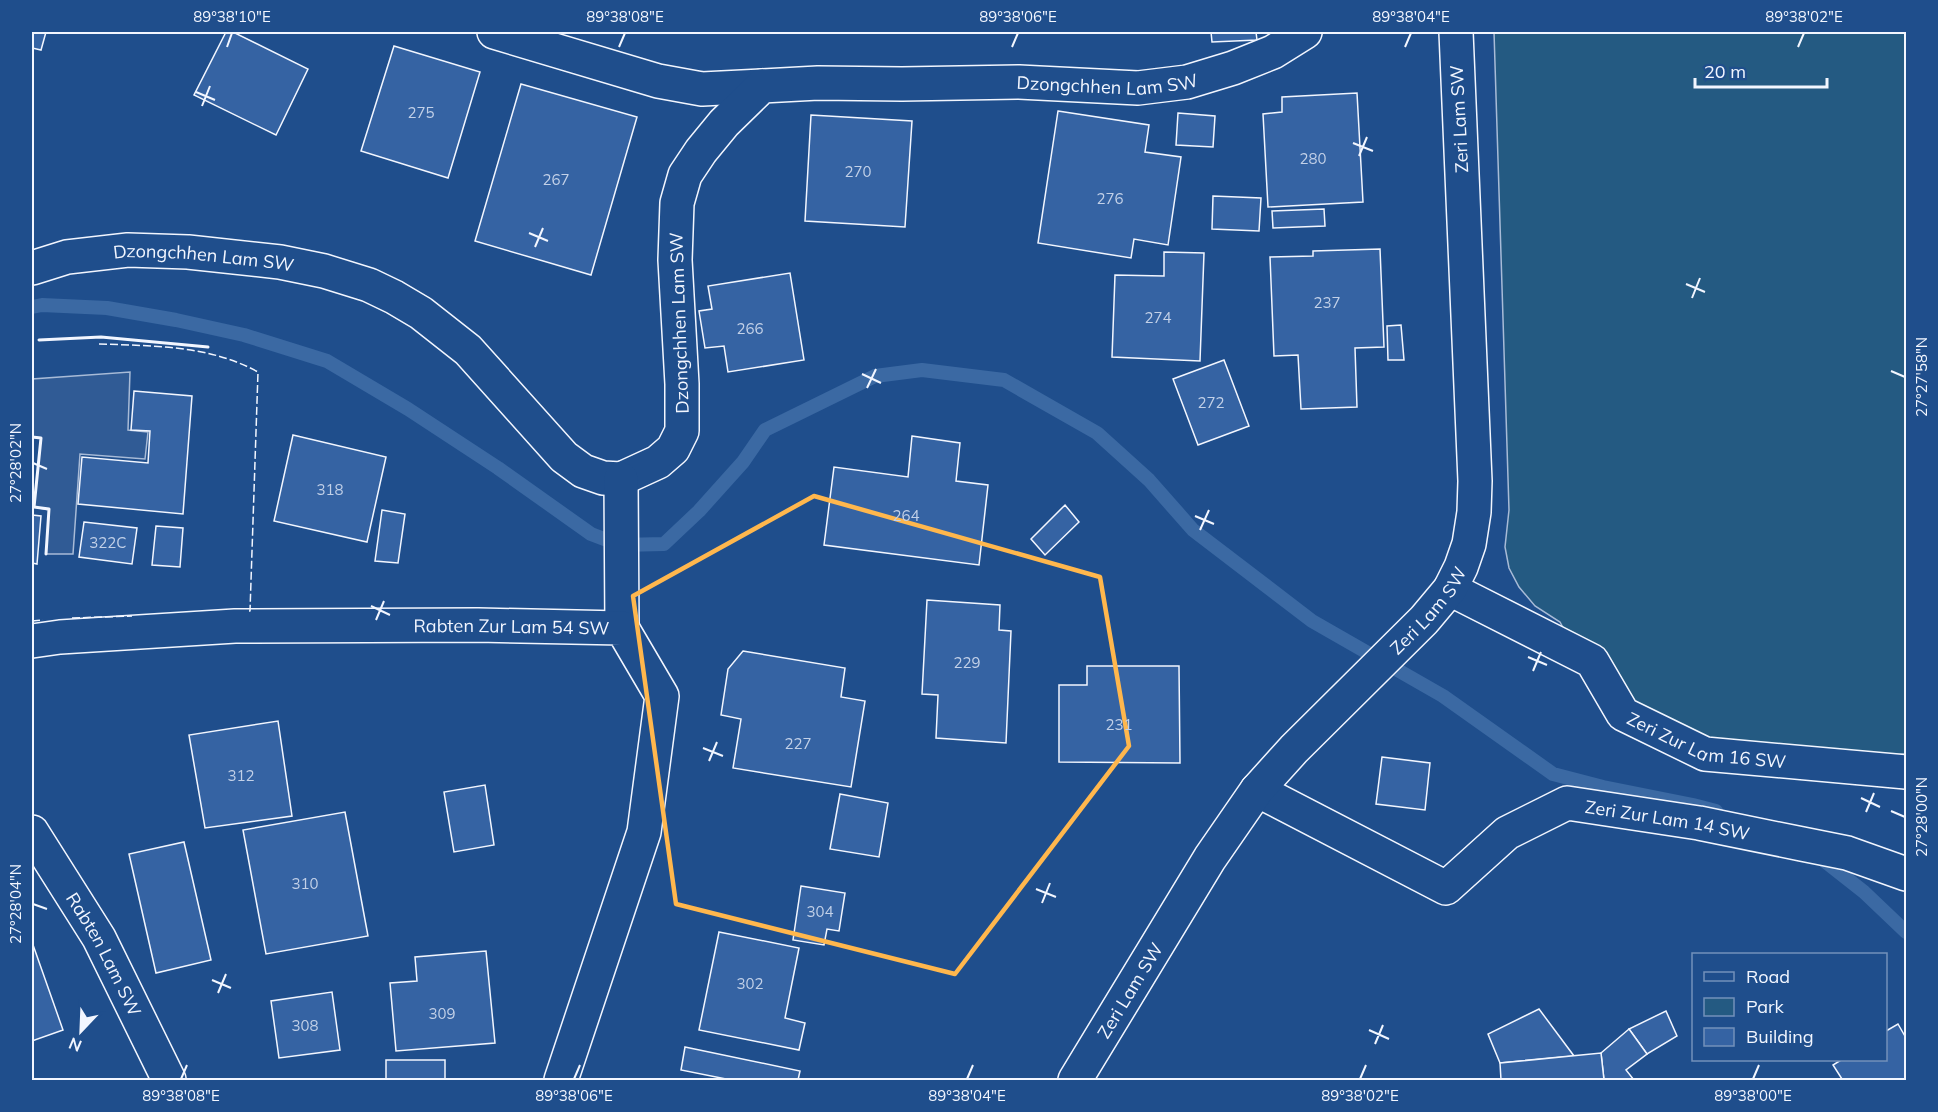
<svg xmlns="http://www.w3.org/2000/svg" width="1938" height="1112" font-family="Mulish,sans-serif">
<rect width="100%" height="100%" fill="#1f4e8c"/>
<!-- green -->
<path fill="#245a82" stroke="#a8bbd7" stroke-width="1.5" d="M1494,32H1906V754L1866,757L1741,748L1659,723L1587,673L1560,622L1535,606L1519,587L1509,568L1505,547L1509,510Z"/>
<!-- parking -->
<path fill="#305b95" stroke="#a8bbd7" stroke-width="1.5" d="M130,372L128,430L148,432L145,459L80,454L73,554H46L49,510L34,507L41,438L32,437V379Z"/>
<g fill="none" stroke-linecap="round" stroke-linejoin="round">
<!-- stream -->
<g stroke="#3b69a3" stroke-width="14">
<path d="M32,307L42,305L107,308L176,320L244,335L327,361L408,409L498,468L591,534L620,545L664,544L699,511L743,462L765,430L875,376L922,370L1004,380L1097,433L1149,480L1193,530L1312,621L1443,696L1553,774L1603,787L1693,805L1716,811"/>
<path d="M1817,855L1864,892L1906,932"/>
</g>
</g>
<!-- building -->
<g fill="#3563a3" stroke="#f2f6ff" stroke-width="1.5">
<path d="M32,32H46L41,50L32,48Z"/>
<path d="M226,32H233L308,69L276,135L194,95Z"/>
<path d="M1211,32H1256L1257,40L1212,42Z"/>
<path d="M394,46L480,72L448,178L361,151Z"/>
<path d="M521,84L637,117L591,275L475,241Z"/>
<path d="M1357,93L1363,202L1268,207L1263,114L1282,112V97Z"/>
<path d="M1058,111L1149,125L1145,152L1181,157L1168,245L1134,239L1131,258L1038,243Z"/>
<path d="M1178,113L1215,116L1213,147L1176,145Z"/>
<path d="M811,115L912,121L905,227L805,221Z"/>
<path d="M1213,196L1261,198L1259,231L1212,229Z"/>
<path d="M1324,209L1325,226L1273,228L1272,211Z"/>
<path d="M1380,249L1384,347L1355,348L1357,407L1301,409L1298,355L1274,356L1270,257L1313,256V251Z"/>
<path d="M1164,252L1204,253L1200,361L1112,357L1115,275L1164,276Z"/>
<path d="M790,273L804,360L728,372L724,346L705,348L699,311L712,309L708,286Z"/>
<path d="M1401,325L1404,360H1388L1387,326Z"/>
<path d="M1224,360L1249,426L1198,445L1173,379Z"/>
<path d="M134,391L192,396L183,514L78,504L82,457L148,463L150,431L131,430Z"/>
<path d="M293,435L386,457L367,542L274,521Z"/>
<path d="M912,436L960,443L956,481L988,485L979,565L824,545L834,467L908,477Z"/>
<path d="M1065,505L1079,522L1045,555L1031,539Z"/>
<path d="M382,510L405,514L398,563L375,561Z"/>
<path d="M32,515L41,516L37,564L32,563Z"/>
<path d="M84,522L137,528L132,564L79,557Z"/>
<path d="M156,526L183,528L180,567L152,565Z"/>
<path d="M927,600L1000,605L999,630L1011,631L1006,743L936,738L938,695L922,694Z"/>
<path d="M743,651L845,668L841,697L865,701L851,787L733,768L741,719L721,715L728,669Z"/>
<path d="M1087,666H1179L1180,763L1059,762V685H1087Z"/>
<path d="M278,721L292,816L205,828L189,735Z"/>
<path d="M1382,757L1430,763L1425,810L1376,804Z"/>
<path d="M485,785L494,845L454,852L444,792Z"/>
<path d="M840,794L888,803L879,857L830,849Z"/>
<path d="M345,812L368,936L266,954L243,830Z"/>
<path d="M184,842L211,960L156,973L129,854Z"/>
<path d="M801,886L845,893L839,931L827,929L824,945L793,940Z"/>
<path d="M719,932L799,948L785,1018L805,1023L799,1050L699,1030Z"/>
<path d="M32,942L63,1030L32,1041Z"/>
<path d="M486,951L495,1043L396,1051L390,983L417,981L415,957Z"/>
<path d="M332,992L340,1050L279,1058L271,1001Z"/>
<path d="M1539,1009L1574,1056L1500,1063L1488,1034Z"/>
<path d="M1666,1011L1677,1036L1647,1054L1629,1029Z"/>
<path d="M1898,1024L1906,1038V1080H1840L1842,1079L1833,1065L1841,1060H1886V1031Z"/>
<path d="M1629,1029L1647,1054L1626,1070L1634,1080H1604L1601,1053Z"/>
<path d="M685,1047L800,1071L798,1080H731L681,1070Z"/>
<path d="M1601,1053L1604,1080H1501L1500,1063Z"/>
<rect x="386" y="1060" width="59" height="20"/>
</g>
<g fill="none" stroke-linecap="round" stroke-linejoin="round">
<defs>
<g id="minor">
<path d="M494,32L658,81L702,89L762,86"/>
<path id="s1" d="M32,268L67,257L128,250L188,252L280,262L324,271L369,285L394,297L421,313L468,350L564,457L583,471L603,478L621,479L658,462L673,449L682,431V384L675,260L677,203L685,175L701,151L724,123L762,86L818,83L902,84L1019,82L1138,88L1187,82L1233,68L1273,52L1305,32"/>
<path d="M621,479L622,628"/>
<path id="s2" d="M1450,589L1592,661L1623,714L1705,754L1906,772"/>
<path id="s3" d="M32,641L60,637L235,626L478,625L622,628L662,696L644,832L561,1080"/>
<path id="s4" d="M1257,790L1446,888L1507,833L1567,803L1699,823L1802,844L1847,853L1906,874"/>
<path id="s5" d="M1075,1080L1210,858L1257,790L1294,749L1424,620L1450,589L1461,567L1469,544L1474,512L1475,481L1456,32"/>
</g>
<g id="major">
<path id="s6" d="M32,832L99,938L169,1080"/>
</g>
</defs>
<!-- minor casing -->
<use href="#minor" stroke="#f2f6ff" stroke-width="36"/>
<!-- major casing -->
<use href="#major" stroke="#f2f6ff" stroke-width="36"/>
<!-- minor -->
<use href="#minor" stroke="#1f4e8c" stroke-width="33"/>
<!-- major -->
<use href="#major" stroke="#1f4e8c" stroke-width="33"/>
<!-- fence -->
<g stroke="#f2f6ff" stroke-width="1.5" stroke-dasharray="8 3" stroke-linecap="butt">
<path d="M99,344C154,346 209,345 258,372L250,611H249"/>
<path d="M72,618L132,616"/>
<path d="M32,621L43,620"/>
</g>
<!-- wall -->
<g stroke="#f2f6ff" stroke-width="3">
<path d="M39,340L101,337L208,347"/>
<path d="M32,437L41,438L34,507L49,509L46,554"/>
</g>
</g>
<!-- marked area -->
<path fill="none" stroke="#ffb74d" stroke-width="4.5" stroke-linejoin="round" d="M814,496L1100,577L1129,746L955,974L676,904L633,596Z"/>
<!-- ticks -->
<path fill="none" stroke="#f2f6ff" stroke-width="2" d="M227,47L232,33M619,47L625,33M1012,47L1018,33M1405,47L1411,33M1798,47L1804,33M196,92L215,100M202,106L210,86M1353,143L1373,151M1359,156L1367,137M529,233L548,241M535,247L543,228M1686,284L1705,292M1692,298L1700,278M1891,371L1905,377M862,374L881,383M867,388L876,369M33,463L47,469M1195,516L1214,524M1200,530L1209,510M371,606L390,615M376,620L384,601M1528,657L1547,665M1533,671L1541,652M703,748L723,756M709,761L717,742M1861,798L1880,807M1891,811L1905,817M1866,812L1874,793M1036,889L1056,897M1042,903L1050,883M33,904L47,909M212,980L231,988M218,993L226,974M1369,1030L1389,1039M1375,1044L1383,1025M181,1079L187,1065M574,1079L580,1065M967,1079L973,1065M1360,1079L1366,1065M1753,1079L1759,1065"/>
<g text-anchor="middle" dominant-baseline="central" stroke-width="4.5" stroke-linejoin="round" paint-order="stroke">
<!-- number labels -->
<g font-size="15" fill="#c3d1e8">
<text x="421" y="112">275</text>
<text x="1313" y="158">280</text>
<text x="858" y="171">270</text>
<text x="556" y="179">267</text>
<text x="1110" y="198">276</text>
<text x="1327" y="302">237</text>
<text x="1158" y="317">274</text>
<text x="750" y="328">266</text>
<text x="1211" y="402">272</text>
<text x="330" y="489">318</text>
<text x="906" y="515">264</text>
<text x="108" y="542">322C</text>
<text x="967" y="662">229</text>
<text x="1119" y="724">231</text>
<text x="798" y="743">227</text>
<text x="241" y="775">312</text>
<text x="305" y="883">310</text>
<text x="820" y="911">304</text>
<text x="750" y="983">302</text>
<text x="442" y="1013">309</text>
<text x="305" y="1025">308</text>
</g>
<!-- street labels -->
<g font-size="18" fill="#f2f6ff" stroke="#1f4e8c">
<text stroke="none"><textPath href="#s1" startOffset="1470">Dzongchhen Lam SW</textPath></text>
<text transform="translate(1459 119) rotate(-93)">Zeri Lam SW</text>
<text stroke="none"><textPath href="#s1" startOffset="174">Dzongchhen Lam SW</textPath></text>
<text transform="translate(679 323) rotate(-92)">Dzongchhen Lam SW</text>
<text stroke="none"><textPath href="#s5" startOffset="591">Zeri Lam SW</textPath></text>
<text stroke="none"><textPath href="#s3" startOffset="480">Rabten Zur Lam 54 SW</textPath></text>
<text stroke="none"><textPath href="#s2" startOffset="310">Zeri Zur Lam 16 SW</textPath></text>
<text stroke="none"><textPath href="#s4" startOffset="464">Zeri Zur Lam 14 SW</textPath></text>
<text stroke="none"><textPath href="#s6" startOffset="142">Rabten Lam SW</textPath></text>
<text stroke="none"><textPath href="#s5" startOffset="105">Zeri Lam SW</textPath></text>
</g>
</g>
<!-- border -->
<rect width="1938" height="1112" fill="none" stroke="#1f4e8c" stroke-width="66"/>
<!-- legend -->
<rect x="1692" y="953" width="195" height="108" fill="#1f4e8c" stroke="#7391ba" stroke-width="1.5"/>
<rect x="1704" y="972" width="30" height="9" fill="#1f4e8c" stroke="#7391ba" stroke-width="1.5"/>
<text x="1746" y="983" font-size="18" fill="#f2f6ff">Road</text>
<rect x="1704" y="998" width="30" height="18" fill="#245a82" stroke="#7391ba" stroke-width="1.5"/>
<text x="1746" y="1013" font-size="18" fill="#f2f6ff">Park</text>
<rect x="1704" y="1028" width="30" height="18" fill="#3563a3" stroke="#7391ba" stroke-width="1.5"/>
<text x="1746" y="1043" font-size="18" fill="#f2f6ff">Building</text>
<!-- north arrow -->
<g transform="translate(81 1031) rotate(203)" stroke="#1f4e8c" stroke-width="4.5" paint-order="stroke">
<path d="M0-4.5L10 22L0 15L-10 22Z" fill="#f2f6ff"/>
<text y="-9" font-size="16" font-weight="bold" text-anchor="middle" fill="#f2f6ff">N</text>
</g>
<!-- scale -->
<path d="M1695 78v9h132v-9" fill="none" stroke="#f2f6ff" stroke-width="3"/>
<text x="1704" y="78" font-size="18" fill="#f2f6ff" stroke="#1f4e8c" stroke-width="4.5" paint-order="stroke">20 m</text>
<rect x="33" y="33" width="1872" height="1046" fill="none" stroke="#f2f6ff" stroke-width="2"/>
<g font-size="15" text-anchor="middle" fill="#f2f6ff">
<text x="232" y="22">89°38'10"E</text>
<text x="625" y="22">89°38'08"E</text>
<text x="1018" y="22">89°38'06"E</text>
<text x="1411" y="22">89°38'04"E</text>
<text x="1804" y="22">89°38'02"E</text>
<text transform="translate(1922 377) rotate(-90)" y="5">27°27'58"N</text>
<text transform="translate(16 463) rotate(-90)" y="5">27°28'02"N</text>
<text transform="translate(1922 817) rotate(-90)" y="5">27°28'00"N</text>
<text transform="translate(16 904) rotate(-90)" y="5">27°28'04"N</text>
<text x="181" y="1101">89°38'08"E</text>
<text x="574" y="1101">89°38'06"E</text>
<text x="967" y="1101">89°38'04"E</text>
<text x="1360" y="1101">89°38'02"E</text>
<text x="1753" y="1101">89°38'00"E</text>
</g>
</svg>
